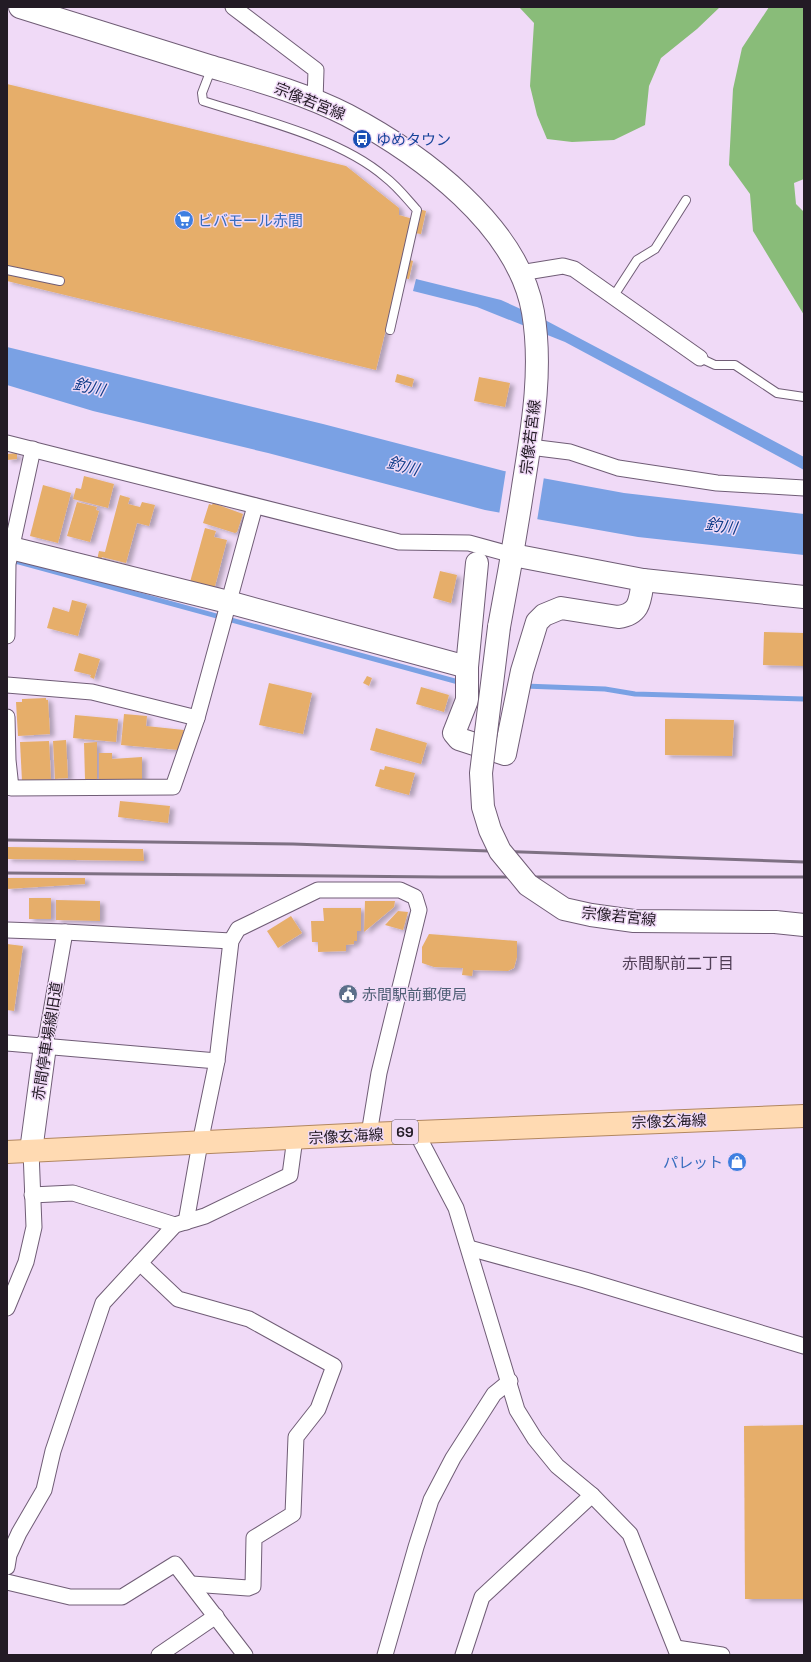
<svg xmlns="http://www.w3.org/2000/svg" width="811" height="1662" font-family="'Space Grotesk','Noto Sans JP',sans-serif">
<defs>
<filter id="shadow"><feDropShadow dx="4.5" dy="2.5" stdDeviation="2" flood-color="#0004"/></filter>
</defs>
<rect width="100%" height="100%" fill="#f0daf7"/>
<!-- forest -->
<g fill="#89bc79">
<path d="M519,7H720L697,29L661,58L649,86L645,125L614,140L572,142L547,139L537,115L530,86L534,23Z"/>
<path d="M769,7H804V179L794,183L796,204L804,212V315L753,231L750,194L729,165L733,89L742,48Z"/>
</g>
<!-- water -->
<g fill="#7aa1e4">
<path d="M416,279L501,300L545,320L804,457V470L565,342L477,307L413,291Z"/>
<path d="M7,347L323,424L504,471L624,493L804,514V555L638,537L485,510L268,453L93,411L7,385Z"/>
</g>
<!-- pier -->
<path fill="#f0daf7" d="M506,470L544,477L537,521L499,515Z"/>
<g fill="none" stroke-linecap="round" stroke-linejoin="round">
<!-- stream -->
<g stroke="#7aa1e4" stroke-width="5">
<path d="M10,561L19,562L462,683"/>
<path d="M524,686L605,689L635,694L804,699"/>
</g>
</g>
<!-- building -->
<g fill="#e6ae6a" filter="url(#shadow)">
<path d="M7,84L346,166L399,208V215L413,219L376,370L7,281Z"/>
<path d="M419,209L426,211L421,234L414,233Z"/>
<path d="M407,259L413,261L409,279L403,278Z"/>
<path d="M397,374L414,379L412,387L395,382Z"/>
<path d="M479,377L510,383L505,407L474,401Z"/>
<path d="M17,453V459L7,460V454Z"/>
<path d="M84,476L114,484L108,508L73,499L76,488L81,489Z"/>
<path d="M43,485L71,493L58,543L30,536Z"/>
<path d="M120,495L130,498L128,504L140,507L142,502L155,505L149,526L137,523L126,563L102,557L101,560H97L99,551L105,552Z"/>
<path d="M77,502L97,507L96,510L99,511L90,542L67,536Z"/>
<path d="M213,503L243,514L237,532L235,533L203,523L209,504L212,505Z"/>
<path d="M205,528L216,531L214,537L227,540L214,590L190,582Z"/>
<path d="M440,571L457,575L451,603L433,598Z"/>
<path d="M72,600L87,604L78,636L47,628L53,607L69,612Z"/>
<path d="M764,632L804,633V666L763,665Z"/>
<path d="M79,653L100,659L94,679L90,677L91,675L74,671Z"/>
<path d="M367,676L372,678L369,686L363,683Z"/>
<path d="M269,683L312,693L303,734L259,725Z"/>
<path d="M421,687L449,695L444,712L416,704Z"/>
<path d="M46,698V700H48L50,734L18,736L16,702H22V699Z"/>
<path d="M124,714L147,716L146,726L184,730L179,750L121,745Z"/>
<path d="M75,715L118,719L116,742L73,738Z"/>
<path d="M665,719L734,720L732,756L665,755Z"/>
<path d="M376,728L427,743L421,764L370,750Z"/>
<path d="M66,740L68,778L55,779L53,741Z"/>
<path d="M49,741L51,779L22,781L20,742Z"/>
<path d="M97,742V779H85L84,743Z"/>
<path d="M99,753H112V759L142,757V780L99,781Z"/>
<path d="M385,766L415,773L409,795L375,786L380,769L384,770Z"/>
<path d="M120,801L170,806L168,823L118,817Z"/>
<path d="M7,847L143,849L144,861L7,859Z"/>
<path d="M7,878H85V884L7,889Z"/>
<rect x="29" y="898" width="22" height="21"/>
<path d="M56,900L100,901V921L56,920Z"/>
<path d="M365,901H395L394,907L364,932Z"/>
<path d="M323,908H361V931H357V941H354V944L346,945V951L318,952V942H312L311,921H324Z"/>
<path d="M398,911L408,912L403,930L385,925Z"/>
<path d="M291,916L302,933L278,948L267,931Z"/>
<path d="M429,934L517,941V957L514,968L508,971L473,970L472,976L462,975L463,968L434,967L422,963V947Z"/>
<path d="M7,944L23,946L14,1011L7,1010Z"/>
<path d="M804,1425V1599H745L744,1426Z"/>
</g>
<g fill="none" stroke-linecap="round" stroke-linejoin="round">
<defs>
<g id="lane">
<path d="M212,67L202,93L203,101C259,119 340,138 385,177C397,186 407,199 417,210L390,330"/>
<path d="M7,270L60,281"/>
<path d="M613,297L637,260L655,249L686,200"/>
<path d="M700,358L715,365H735L777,393L804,397"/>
</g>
<g id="street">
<path d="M233,7L316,70L315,101"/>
<path d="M520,273L563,266L574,269L700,358"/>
<path d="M7,443L399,542L469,543L513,555"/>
<path d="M530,447L570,452L618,468L717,483L804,488"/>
<path d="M7,636L8,564L33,449"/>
<path d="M7,685L92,692L197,718"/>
<path d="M7,717L8,760L11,788L173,787L197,718L255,506"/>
<path d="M7,930L65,932L231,941"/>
<path d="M7,1043L217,1061"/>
<path d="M45,1046L65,932"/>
<path d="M416,1132L456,1208L517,1410L535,1439L557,1466L592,1495L630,1534L678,1655"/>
<path d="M32,1195L73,1193L175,1225"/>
<path d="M186,1222L200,1143L217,1061L231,941L238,929L318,890H400L415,897L419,910L379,1073L369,1134"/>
<path d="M469,1248L585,1280L804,1346"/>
<path d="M140,1263L178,1299L249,1319L334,1366L318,1409L296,1437L293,1514L254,1538L253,1586L248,1588L192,1584"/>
<path d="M7,1308L26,1262L34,1227L31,1151"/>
<path d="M7,1567L9,1555L19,1533L44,1490L53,1451L103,1303L175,1225L205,1216L290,1175L295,1138"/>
<path d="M7,1582L70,1597H122L175,1564L245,1655"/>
<path d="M676,1648L722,1655"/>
<path d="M159,1655L216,1616"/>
<path d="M385,1655L416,1547L431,1500L453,1458L494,1394L510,1381"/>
<path d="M463,1655L482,1597L592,1495"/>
</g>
<g id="secondary">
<path d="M20,7C83,27 146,46 209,66C256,80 304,93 347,115C421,154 518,226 533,312C543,370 532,430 523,487C516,533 508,580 499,627"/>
<path d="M7,547L228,602L467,667"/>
<path d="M513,555L643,580L804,597"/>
<path d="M477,563L467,667V700L454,733L459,739L505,754L522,671L537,622L544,615L561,608L618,617C641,614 640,599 643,580"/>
<path d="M775,922L804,925"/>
<path d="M31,1151L45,1046"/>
</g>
<path id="primary" d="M7,1152L369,1134L804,1116"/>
</defs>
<!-- lane casing -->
<use href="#lane" stroke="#705d76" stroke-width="10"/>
<!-- street casing -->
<use href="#street" stroke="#705d76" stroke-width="17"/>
<!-- secondary casing -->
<use href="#secondary" stroke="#705d76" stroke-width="24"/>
<!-- primary casing -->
<use href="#primary" stroke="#b28760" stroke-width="24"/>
<!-- lane -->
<use href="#lane" stroke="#fff" stroke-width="8"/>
<!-- street -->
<use href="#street" stroke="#fff" stroke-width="15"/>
<!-- secondary -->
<use href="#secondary" stroke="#fff" stroke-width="22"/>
<!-- primary -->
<use href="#primary" stroke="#ffdab2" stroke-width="22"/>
<!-- rail -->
<g stroke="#7e7083" stroke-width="3">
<path d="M7,840L293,844L804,862"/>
<path d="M7,873L440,877H804"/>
</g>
<defs>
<path id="secondary-bridge" d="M499,627L481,773L483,807L490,830L500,851L528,885L564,909L591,915L634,921L775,922"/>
</defs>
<!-- secondary-bridge casing -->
<use href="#secondary-bridge" stroke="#705d76" stroke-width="24" stroke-linecap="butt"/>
<!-- secondary-bridge -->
<use href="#secondary-bridge" stroke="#fff" stroke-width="22"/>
</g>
<!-- icons -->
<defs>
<symbol id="bus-disc" viewBox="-11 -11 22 22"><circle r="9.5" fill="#1a4fb4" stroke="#f0daf7"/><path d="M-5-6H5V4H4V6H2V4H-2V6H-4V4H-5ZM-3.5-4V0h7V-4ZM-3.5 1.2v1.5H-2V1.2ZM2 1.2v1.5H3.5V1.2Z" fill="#fff"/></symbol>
<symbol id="supermarket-disc" viewBox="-11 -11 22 22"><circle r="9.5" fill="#3f7fe0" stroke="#f0daf7"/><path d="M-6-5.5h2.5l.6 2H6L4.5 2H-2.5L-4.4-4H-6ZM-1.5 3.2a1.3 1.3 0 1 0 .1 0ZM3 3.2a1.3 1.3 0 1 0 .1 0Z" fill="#fff"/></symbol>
<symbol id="civic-disc" viewBox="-11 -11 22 22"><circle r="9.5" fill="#5c6f8a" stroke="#f0daf7"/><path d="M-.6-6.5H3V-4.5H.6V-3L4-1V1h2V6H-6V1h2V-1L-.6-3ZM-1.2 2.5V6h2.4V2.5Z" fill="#fff"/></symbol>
<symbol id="shop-disc" viewBox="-11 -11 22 22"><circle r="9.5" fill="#3f7fe0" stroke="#f0daf7"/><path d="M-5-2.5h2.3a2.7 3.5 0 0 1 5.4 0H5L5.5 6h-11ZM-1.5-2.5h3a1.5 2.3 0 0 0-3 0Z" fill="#fff"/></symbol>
</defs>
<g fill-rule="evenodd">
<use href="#bus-disc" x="351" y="128" width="22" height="22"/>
<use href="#supermarket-disc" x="173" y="209" width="22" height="22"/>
<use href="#civic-disc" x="337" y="983" width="22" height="22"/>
<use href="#shop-disc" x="726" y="1151" width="22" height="22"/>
</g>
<g text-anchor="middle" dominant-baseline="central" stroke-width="3" stroke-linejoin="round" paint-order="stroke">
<!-- shield labels -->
<rect fill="#f0daf7" stroke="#605464" stroke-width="1" x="392" y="1120" width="26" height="24" rx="3"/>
<g font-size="14" font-weight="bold" fill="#231b25">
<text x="405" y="1132">69</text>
</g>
<!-- street labels -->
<g font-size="15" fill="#231b25" stroke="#f0daf7">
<text transform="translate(310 101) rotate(22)">宗像若宮線</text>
<text transform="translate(530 437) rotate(-83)">宗像若宮線</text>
<text transform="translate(619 916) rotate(6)">宗像若宮線</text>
<text transform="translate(47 1041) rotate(-81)">赤間停車場線旧道</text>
<text transform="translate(669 1121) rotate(-2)">宗像玄海線</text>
<text transform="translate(346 1136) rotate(-3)">宗像玄海線</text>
</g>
<!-- transit labels -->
<g font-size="15" fill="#164399" stroke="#f0daf7" text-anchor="start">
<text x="376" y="139">ゆめタウン</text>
</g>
<!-- shop labels -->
<g font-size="15" fill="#366cbe" stroke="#f0daf7" text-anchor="start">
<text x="198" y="220">ビバモール赤間</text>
<text x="723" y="1162" text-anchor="end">パレット</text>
</g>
<!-- service labels -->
<g font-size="15" fill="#4e5e75" stroke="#f0daf7" text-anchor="start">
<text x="362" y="994">赤間駅前郵便局</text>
</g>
<!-- water labels -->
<g font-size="16" font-style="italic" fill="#0f3c89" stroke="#f0daf7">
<text transform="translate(89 387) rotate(13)">釣川</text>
<text transform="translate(403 466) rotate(15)">釣川</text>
<text transform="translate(721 526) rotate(8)">釣川</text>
</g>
<!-- neighbourhood labels -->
<g font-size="16" fill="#503e56" stroke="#f0daf7">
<text x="678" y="963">赤間駅前二丁目</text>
</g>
</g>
<!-- border -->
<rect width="811" height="1662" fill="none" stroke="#231b25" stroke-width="16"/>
</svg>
